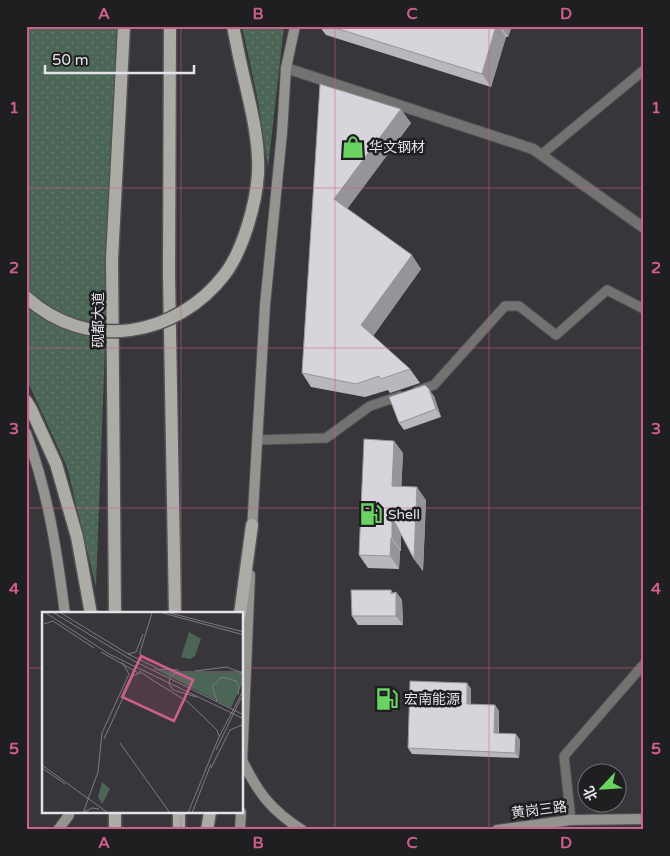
<svg xmlns="http://www.w3.org/2000/svg" width="670" height="856" font-family="'Varela Round','Noto Sans SC',sans-serif">
<defs>
<pattern id="grass-dots" width="8" height="8" patternUnits="userSpaceOnUse" patternTransform="scale(1.25)"><rect width="8" height="8" fill="#4b6656"/><path d="M2 2h.1M6 6h.1" fill="none" stroke="#657c6e" stroke-width="1.8" stroke-linecap="round"/></pattern>
</defs>
<rect width="100%" height="100%" fill="#38363b"/>
<!-- grass -->
<g fill="url(#grass-dots)">
<path d="M26,26H117L96,587L67,467L26,378Z"/>
<path d="M242,26H284L268,168L258,101Z"/>
</g>
<g fill="none" stroke-linecap="round" stroke-linejoin="round">
<defs>
<g id="lane">
<path d="M541,155L644,70"/>
<path d="M417,391L434,385L505,306H519L556,335L607,290L644,309"/>
<path d="M257,440L326,438L370,406L400,396"/>
<path d="M571,820L564,756L644,664"/>
</g>
<path id="street" d="M286,68L533,149L644,228"/>
<g id="secondary">
<path d="M26,433C48,491 57,552 65,614"/>
<path d="M252,530L265,305L282,133L286,68L295,26"/>
<path d="M243,762C259,794 271,810 302,830"/>
<path d="M242,765L250,575"/>
<path d="M58,830L69,815"/>
<path d="M240,830L241,812"/>
<path d="M497,830L571,820L644,819"/>
</g>
<g id="primary">
<path d="M170,26L169,275L175,614"/>
<path d="M233,26L238,51"/>
<path d="M26,401L31,409L56,464L77,537L91,614"/>
<path d="M115,614L112,259L124,26"/>
<path d="M240,614L252,525"/>
<path d="M179,812V830"/>
<path d="M115,830V812"/>
<path d="M207,830L210,812"/>
</g>
</defs>
<!-- lane casing -->
<use href="#lane" stroke="#545257" stroke-width="11"/>
<!-- street casing -->
<use href="#street" stroke="#545257" stroke-width="12"/>
<!-- secondary casing -->
<use href="#secondary" stroke="#545257" stroke-width="12"/>
<!-- primary casing -->
<use href="#primary" stroke="#545257" stroke-width="15"/>
<!-- lane -->
<use href="#lane" stroke="#727270" stroke-width="9"/>
<!-- street -->
<use href="#street" stroke="#727270" stroke-width="10"/>
<!-- secondary -->
<use href="#secondary" stroke="#93938f" stroke-width="10"/>
<!-- primary -->
<use href="#primary" stroke="#acaca7" stroke-width="12"/>
<defs>
<path id="primary-bridge" d="M26,297C87,353 177,337 225,274C243,250 256,204 258,174C260,133 246,91 238,51"/>
</defs>
<!-- primary-bridge casing -->
<use href="#primary-bridge" stroke="#545257" stroke-width="15" stroke-linecap="butt"/>
<!-- primary-bridge -->
<use href="#primary-bridge" stroke="#acaca7" stroke-width="12"/>
</g>
<!-- wall -->
<g fill="#b9b6bc">
<path d="M319,26H512L508,37H506L491,87L326,35Z"/>
<path d="M320,84L411,123L347,209L421,269L373,336L410,369L420,383L390,393L388,390L365,397L311,387L302,373Z"/>
<path d="M434,396L441,417L404,430L399,423Z"/>
<path d="M394,441L403,453L401,486L426,500L423,571L414,559L401,534V551H400L399,569L368,568L359,555Z"/>
<path d="M391,590L393,593L396,592L402,600L403,625H358L352,616Z"/>
<path d="M467,683L471,689V704L495,705L499,711V733L516,734L520,740L519,758L412,754L408,748Z"/>
</g>
<!-- shaded-wall -->
<g fill="#969499">
<path d="M496,26H499L506,37L491,87L482,74Z"/>
<path d="M500,26H512L508,37Z"/>
<path d="M401,109L411,123L344,213L334,199Z"/>
<path d="M412,255L421,269L371,339L361,325Z"/>
<path d="M429,389L434,396L441,417L436,409Z"/>
<path d="M394,441L403,453L401,499L392,486Z"/>
<path d="M417,487L426,500L423,571L414,559Z"/>
<path d="M392,517L401,530V551L392,538Z"/>
<path d="M391,538L400,551L399,569L390,556Z"/>
<path d="M391,590L396,597V592L402,600L403,625L396,616L391,594Z"/>
<path d="M467,683L471,689V709L467,704Z"/>
<path d="M495,705L499,711L498,739L494,733Z"/>
<path d="M516,734L520,740L519,758L515,753Z"/>
</g>
<!-- building -->
<g fill="#d7d4db" stroke="#969499">
<path d="M329,26H496L482,74Z"/>
<path d="M320,84L401,109L334,199L412,255L361,325L410,369L381,379L379,376L356,384L302,373Z"/>
<path d="M425,385L429,389L436,409L399,423L389,397Z"/>
<path d="M364,439L394,441L392,486L417,487L414,559L392,517V538H391L390,556L359,555Z"/>
<path d="M351,590H391V594L396,592V616H352Z"/>
<path d="M410,681L467,683V704L495,705L494,733L516,734L515,753L408,748Z"/>
</g>
<!-- grid -->
<path fill="none" stroke="#ce5f8c" stroke-width="1" stroke-opacity="0.55" d="M181,26V614M335,26V830M489,26V830M26,188H644M26,348H644M26,508H644M26,668H44M242,668H644M181,812V830"/>
<!-- icons -->
<defs>
<symbol id="shop-bare" viewBox="-9 -9 18 18"><path d="M-5-2.5h2.3a2.7 3.5 0 0 1 5.4 0H5L5.5 6h-11ZM-1.5-2.5h3a1.5 2.3 0 0 0-3 0Z" fill="#6bd363" stroke="#1f1e21" stroke-width="2.5" paint-order="stroke"/></symbol>
<symbol id="fuel-bare" viewBox="-9 -9 18 18"><path d="M-5.5-6h7V0h2V4h1.3V-2.5L3-4.5l.8-.8L6-3V5H2.5V1h-1V6h-7ZM-4.2-4.7v3.2H.2V-4.7Z" fill="#6bd363" stroke="#1f1e21" stroke-width="2.5" paint-order="stroke"/></symbol>
</defs>
<g fill-rule="evenodd">
<use href="#shop-bare" x="337" y="131" width="32" height="32"/>
<use href="#fuel-bare" x="355" y="498" width="32" height="32"/>
<use href="#fuel-bare" x="371" y="683" width="32" height="32"/>
</g>
<g text-anchor="middle" dominant-baseline="central" stroke-width="5" stroke-linejoin="round" paint-order="stroke">
<!-- poi labels -->
<g font-size="14" fill="#e4e3e7" stroke="#1f1e21" text-anchor="start">
<text x="369" y="147">华文钢材</text>
<text x="388" y="514">Shell</text>
<text x="404" y="699">宏南能源</text>
</g>
<!-- street labels -->
<g font-size="14" fill="#e4e3e7" stroke="#1f1e21">
<text transform="translate(98 320) rotate(-90)">砚都大道</text>
<text transform="translate(539 810) rotate(-7)">黄岗三路</text>
</g>
</g>
<!-- overview -->
<g transform="translate(42 612)">
<rect width="201" height="201" fill="#38363b"/>
<path d="M113,57L141,61H201V70L189,96Z" fill="#4b6656"/>
<path d="M60,170L68,177L60,192L56,185Z" fill="#4b6656"/>
<path d="M147,20L159,27L153,44L148,47L139,45Z" fill="#4b6656"/>
<path fill="none" stroke="#7d7b80" stroke-width="1" d="M4,1L67,42L202,107M12,1L90,48L202,103M19,1L86,42L115,56M121,1L202,23M128,1L202,20M2,12L11,9L52,36M59,40L98,62M86,42L94,40L101,22M99,49L98,40L110,1M112,57L137,58M97,59L112,69M153,59L185,55L200,61M112,69L146,90L175,118L177,124M155,85L131,78L127,72L128,65L136,60H202M175,89L170,74L180,65L194,69L197,75L196,83M62,127L91,64L98,61M78,131L128,201M174,138L199,86M0,153L66,201M0,156L23,172M169,156L188,118L202,112M42,200L50,196L57,197M41,201L56,160L60,121L87,62L80,50M146,201L177,125L202,77M150,201L169,152"/>
<path fill="#ce5f8c" fill-opacity="0.15" stroke="#ce5f8c" stroke-width="2.5" d="M99,44L151,68L132,109L80,85Z"/>
<rect width="201" height="201" fill="none" stroke="#e4e3e7" stroke-width="2.5"/>
</g>
<!-- border -->
<rect width="670" height="856" fill="none" stroke="#1f1e21" stroke-width="55"/>
<!-- north arrow -->
<g transform="translate(602 788) rotate(245)"><circle r="24" fill="#1f1e21" stroke="#6e6d70"/>
<path d="M0-4L9 19L0 12L-9 19Z" fill="#6bd363"/>
<text y="-8" font-size="14" font-weight="bold" text-anchor="middle" fill="#e4e3e7">北</text>
</g>
<!-- scale -->
<path d="M45 65v8h149v-8" fill="none" stroke="#e4e3e7" stroke-width="2.5"/>
<text x="52" y="65" font-size="15" fill="#e4e3e7" stroke="#1f1e21" stroke-width="4" paint-order="stroke">50 m</text>
<rect x="28" y="28" width="614" height="800" fill="none" stroke="#ce5f8c" stroke-width="2"/>
<g font-size="16" text-anchor="middle" font-weight="bold" fill="#ce5f8c">
<text x="104" y="19">A</text>
<text x="258" y="19">B</text>
<text x="412" y="19">C</text>
<text x="566" y="19">D</text>
<text x="14" y="113">1</text>
<text x="656" y="113">1</text>
<text x="14" y="273">2</text>
<text x="656" y="273">2</text>
<text x="14" y="434">3</text>
<text x="656" y="434">3</text>
<text x="14" y="594">4</text>
<text x="656" y="594">4</text>
<text x="14" y="754">5</text>
<text x="656" y="754">5</text>
<text x="104" y="848">A</text>
<text x="258" y="848">B</text>
<text x="412" y="848">C</text>
<text x="566" y="848">D</text>
</g>
</svg>
